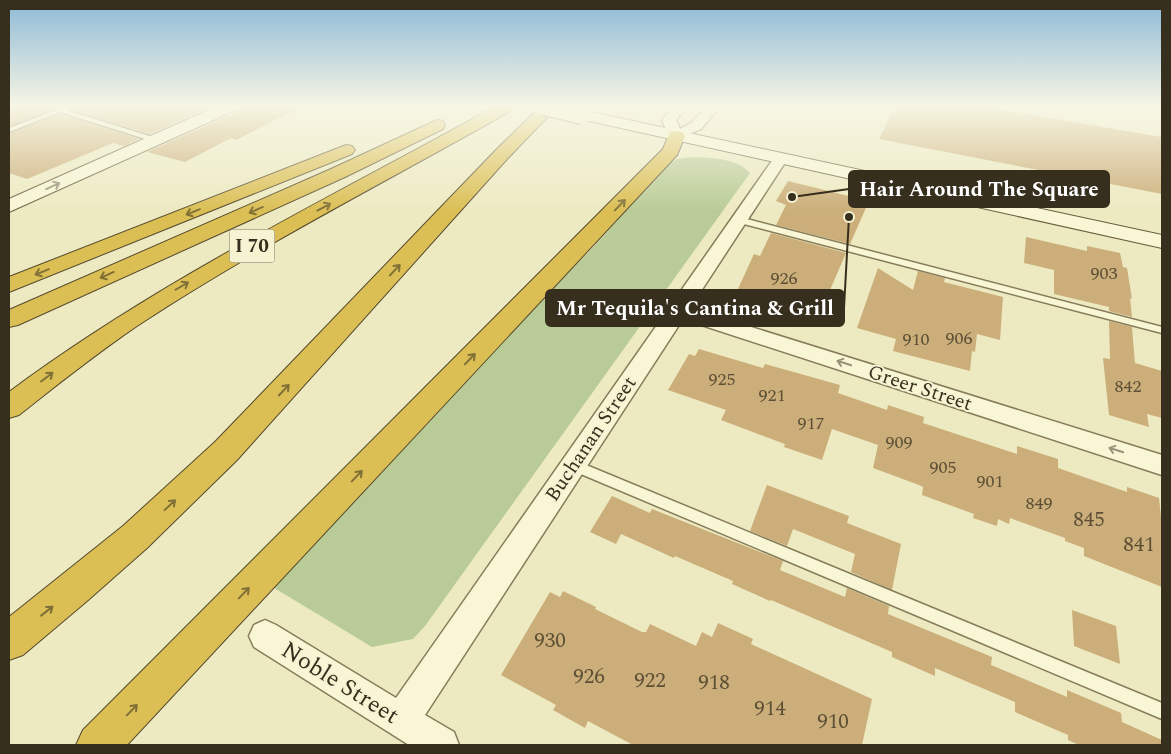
<svg xmlns="http://www.w3.org/2000/svg" width="1171" height="754" font-family="Spectral,serif">
<rect width="100%" height="100%" fill="#edeac2"/>
<!-- green -->
<path fill="#b9cb96" d="M691,157C711,158 737,158 750,173L425,626L413,639L372,647L271,586L544,294L586,255L669,164L677,159Z"/>
<!-- building -->
<g fill="#cbae79">
<path d="M9,106H60L9,126Z"/>
<path d="M69,106H213L150,134L69,109Z"/>
<path d="M242,106H303L236,140L231,138L185,162L147,152L239,111Z"/>
<path d="M895,106H979L1162,137V194L879,139Z"/>
<path d="M60,114L139,139L124,146L113,143L27,179L9,173V134Z"/>
<path d="M788,181L869,201L850,244L776,225L786,205L776,201Z"/>
<path d="M771,233L846,253L824,304L820,303L816,313L737,291L754,254L760,256Z"/>
<path d="M1026,237L1087,251V246L1120,253L1123,267L1127,268L1132,299L1130,298L1132,317L1109,311V307L1054,294V270L1024,263Z"/>
<path d="M878,268L913,290L918,271L945,278L944,282L1003,297L1000,340L977,334L975,352L972,351L970,371L893,351L896,339L857,328Z"/>
<path d="M1109,321L1132,327L1135,363L1162,371V418L1147,414L1149,427L1109,415L1103,358L1110,359Z"/>
<path d="M699,349L763,368L765,364L840,385L838,393L887,410L888,405L924,417L923,423L1017,454V446L1058,459V468L1127,492V487L1159,498L1162,526V587L1084,556V548L1065,541V538L1010,518L1009,524L998,519L997,526L973,518L974,514L922,495L923,487L919,485L873,468L878,445L832,429L822,460L784,447L785,444L721,420L726,410L668,390L689,354L695,356Z"/>
<path d="M767,485L849,516L847,523L901,544L892,590L851,572L855,554L793,529L787,546L750,531Z"/>
<path d="M612,496L650,513L652,509L783,561L780,570L845,597L847,588L889,606L888,614L992,657L991,665L1067,697V690L1121,713L1122,722L1162,740V745H1079L1068,740V735L1015,712V702L935,668V676L892,657V652L771,600L770,601L732,584L733,581L675,556L674,558L621,534L616,544L590,532Z"/>
<path d="M563,591L596,607L595,609L642,632H646L650,624L696,646L702,632L712,637L718,623L753,639L751,644L872,699L862,745H633L588,721L585,728L553,710L556,705L501,675L550,592L560,597Z"/>
<path d="M1072,610L1116,626L1120,664L1074,646Z"/>
</g>
<g fill="none" stroke-linecap="round" stroke-linejoin="round">
<defs>
<g id="service">
<path d="M66,106L68,108L66,110L162,140L155,142L60,112L9,132V128Z"/>
<path d="M739,217L1162,327V333L736,222V218Z"/>
<path d="M574,460L1162,703V719L569,469L568,465L569,461Z"/>
</g>
<g id="minor">
<path d="M674,106H688L676,120L680,129L691,123L707,106H720L701,129L676,140L669,136L662,120Z"/>
<path d="M781,154L786,155L788,158L690,308L1162,455V475L683,319L425,715L454,732L459,745H409L254,647L249,636L254,625L265,620L276,625L396,698L776,155Z"/>
</g>
<g id="secondary">
<path d="M218,106H240L238,109L9,212V199Z"/>
<path d="M582,110L1162,235V248L576,118L574,115L576,112Z"/>
</g>
<g id="motorway">
<path d="M496,106H516L514,109C388,181 258,246 137,326C96,354 58,384 19,415L9,418V392C161,279 330,198 496,106Z"/>
<path d="M541,106H558L507,159L237,460L147,548L87,601L23,655L9,660V617L123,526L215,442L495,151Z"/>
<path d="M437,120L443,121L445,125L443,129L345,177L18,325L9,327V310L331,169Z"/>
<path d="M676,131L682,132L685,136L677,155L127,745H76L83,730L663,149L670,132Z"/>
<path d="M346,145L352,146L355,150L352,154L9,292V277Z"/>
</g>
</defs>
<!-- service casing -->
<use href="#service" stroke="#877c5a" stroke-width="3"/>
<!-- minor casing -->
<use href="#minor" stroke="#877c5a" stroke-width="3"/>
<!-- secondary casing -->
<use href="#secondary" stroke="#685d3d" stroke-width="2"/>
<!-- motorway casing -->
<use href="#motorway" stroke="#54492e" stroke-width="2"/>
<!-- service -->
<use href="#service" fill="#f8f6d5" fill-rule="evenodd"/>
<!-- minor -->
<use href="#minor" fill="#f8f6d5" fill-rule="evenodd"/>
<!-- secondary -->
<use href="#secondary" fill="#f8f6d5" fill-rule="evenodd"/>
<!-- motorway -->
<use href="#motorway" fill="#dbbf54" fill-rule="evenodd"/>
<defs>
<path id="secondary-bridge" d="M544,106L582,115"/>
</defs>
<!-- secondary-bridge casing -->
<use href="#secondary-bridge" stroke="#685d3d" stroke-width="20" stroke-linecap="butt"/>
<!-- secondary-bridge -->
<use href="#secondary-bridge" stroke="#f8f6d5" stroke-width="18"/>
</g>
<!-- one-way arrows -->
<defs><path id="oneway-shaft" d="M-6 0H5M1.5-3L5.5 0L1.5 3" fill="none" stroke-width="1.6" stroke-linecap="round" stroke-linejoin="round" transform="scale(1.25)"/></defs>
<g stroke="#98927a">
<use href="#oneway-shaft" transform="translate(53 186) rotate(-24)"/>
<use href="#oneway-shaft" transform="translate(844 363) rotate(-162)"/>
<use href="#oneway-shaft" transform="translate(1116 450) rotate(-162)"/>
</g>
<g stroke="#817036">
<use href="#oneway-shaft" transform="translate(620 205) rotate(-46)"/>
<use href="#oneway-shaft" transform="translate(324 207) rotate(-28)"/>
<use href="#oneway-shaft" transform="translate(256 210) rotate(156)"/>
<use href="#oneway-shaft" transform="translate(193 212) rotate(158)"/>
<use href="#oneway-shaft" transform="translate(395 270) rotate(-47)"/>
<use href="#oneway-shaft" transform="translate(42 272) rotate(158)"/>
<use href="#oneway-shaft" transform="translate(107 275) rotate(156)"/>
<use href="#oneway-shaft" transform="translate(182 286) rotate(-30)"/>
<use href="#oneway-shaft" transform="translate(470 359) rotate(-46)"/>
<use href="#oneway-shaft" transform="translate(47 377) rotate(-37)"/>
<use href="#oneway-shaft" transform="translate(284 390) rotate(-47)"/>
<use href="#oneway-shaft" transform="translate(357 476) rotate(-46)"/>
<use href="#oneway-shaft" transform="translate(170 505) rotate(-43)"/>
<use href="#oneway-shaft" transform="translate(244 593) rotate(-46)"/>
<use href="#oneway-shaft" transform="translate(47 611) rotate(-38)"/>
<use href="#oneway-shaft" transform="translate(132 710) rotate(-46)"/>
</g>
<!-- sky -->
<linearGradient id="sky" x2="0" y2="1"><stop stop-color="#8db9d7"/><stop offset="0.5" stop-color="#f7f6e4"/><stop offset="1" stop-color="#f7f6e4" stop-opacity="0"/></linearGradient>
<rect width="1171" height="212" fill="url(#sky)"/>
<g text-anchor="middle" dominant-baseline="central" stroke-width="4" stroke-linejoin="round" paint-order="stroke">
<!-- number labels -->
<g font-size="18" fill="#5c4f35">
<text x="1104" y="273">903</text>
<text x="784" y="278">926</text>
<text x="959" y="338">906</text>
<text x="916" y="339">910</text>
<text x="722" y="379">925</text>
<text x="1128" y="386">842</text>
<text x="772" y="395">921</text>
<text x="811" y="423">917</text>
<text x="899" y="442">909</text>
<text x="943" y="467">905</text>
<text x="990" y="481">901</text>
<text x="1039" y="503">849</text>
</g>
<!-- shield labels -->
<rect fill="#f5f3d2" stroke="#706a54" stroke-width="1" x="229.5" y="229.5" width="45" height="33" rx="4"/>
<g font-size="19" font-weight="bold" fill="#372f1e">
<text x="252" y="246">I 70</text>
</g>
<!-- street labels -->
<g font-size="20" fill="#372f1e" stroke="#f5f3d2">
<text transform="translate(920 388) rotate(18)">Greer Street</text>
<text transform="translate(591 439) rotate(-56)">Buchanan Street</text>
</g>
<!-- near-number labels -->
<g font-size="21" fill="#5c4f35">
<text x="1089" y="520">845</text>
<text x="1139" y="545">841</text>
<text x="550" y="641">930</text>
<text x="589" y="677">926</text>
<text x="650" y="681">922</text>
<text x="714" y="683">918</text>
<text x="770" y="709">914</text>
<text x="833" y="722">910</text>
</g>
<!-- near-street labels -->
<g font-size="24" fill="#372f1e" stroke="#f5f3d2">
<text transform="translate(340 683) rotate(32)">Noble Street</text>
</g>
</g>
<!-- callouts -->
<path fill="none" stroke="#372f1e" stroke-width="2" d="M792 197L849 189M849 217L844 308"/>
<g fill="#372f1e" stroke="#f5f3d2" stroke-width="2">
<circle cx="792" cy="197" r="5"/>
<circle cx="849" cy="217" r="5"/>
</g>
<g fill="#372f1e" stroke="#372f1e" stroke-width="2">
<rect x="849" y="171" width="260" height="36" rx="5"/>
<rect x="546" y="290" width="298" height="36" rx="5"/>
</g>
<g font-size="21" text-anchor="middle" font-weight="bold" fill="#fff">
<text x="979" y="196">Hair Around The Square</text>
<text x="695" y="315">Mr Tequila's Cantina &amp; Grill</text>
</g>
<!-- border -->
<rect width="1171" height="754" fill="none" stroke="#372f1e" stroke-width="20"/>
</svg>
